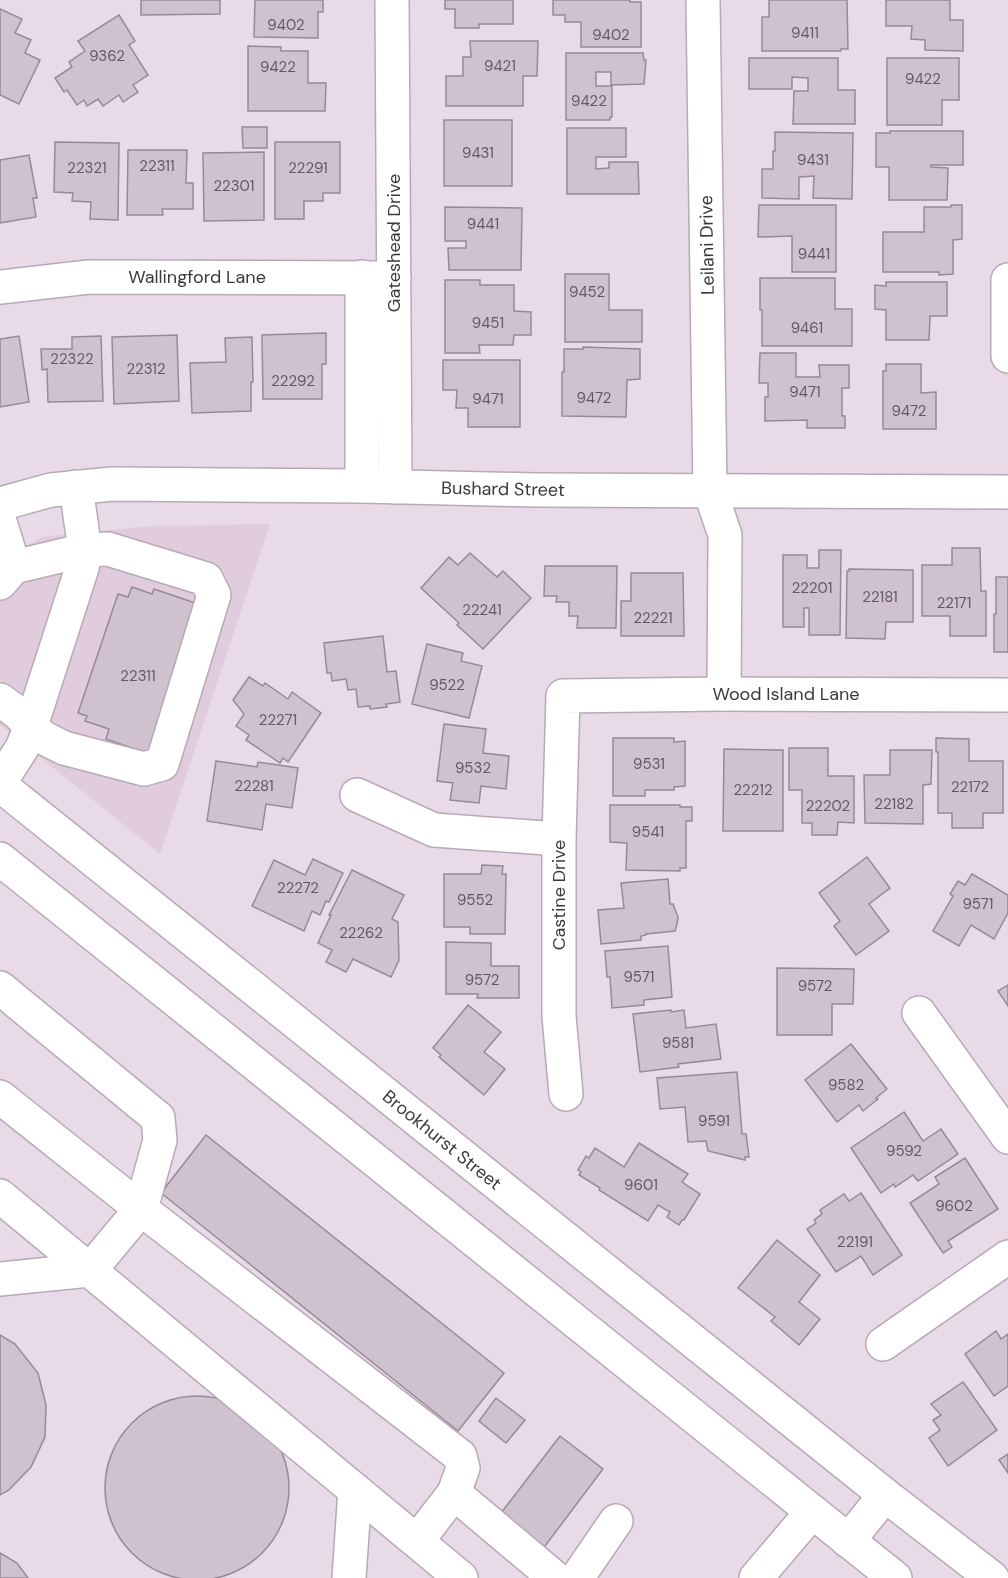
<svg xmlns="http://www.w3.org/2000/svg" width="1008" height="1578" font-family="'DM Sans',sans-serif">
<rect width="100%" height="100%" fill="#e9dae7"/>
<!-- built -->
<path fill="#e1ccde" d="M270,524L160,854L0,725V561L42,537L149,526Z"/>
<!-- building -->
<g fill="#cfc1cd" stroke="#978995" stroke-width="1.5">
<path d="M141,0H220V14L141,15Z"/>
<path d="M255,0H323V12H318V38L254,37Z"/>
<path d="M445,0H513V24H479V28H455V9H445Z"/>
<path d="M553,0H630V2H641V47H581V22H565V15H553Z"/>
<path d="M769,0H847L848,49H841V51H762V17H769Z"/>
<path d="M886,0H950V20H963V51L925,50V40L911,39L912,26H886Z"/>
<path d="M0,9L22,19L15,33L31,40L25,53L40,60L19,104L0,95Z"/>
<path d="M119,15L135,41L129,45L148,75L133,85L138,92L123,102L119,95L103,106L98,99L87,106L84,100L77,105L67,90L64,92L55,78L72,67L69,62L85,51L78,41Z"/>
<path d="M470,41H538L537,76H523V106H446V76H463V57H471Z"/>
<path d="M248,46L281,47V51H308V83H326L325,111H248Z"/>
<path d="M566,53H643L644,60H646L644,84L611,85V72H596V86H612V117H610V120H566Z"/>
<path d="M749,58H838V90H855V124H793L794,91H808V78L792,77V89H749Z"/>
<path d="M887,58H959V100H942V125H887Z"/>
<rect x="444" y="120" width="68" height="66"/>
<path d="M242,127H267V148H243Z"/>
<path d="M567,128H626V157H596V169L609,168V162H638L639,194H567Z"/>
<path d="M890,131H963V165H931V167L948,168L947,200H889V167H876V133H890Z"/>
<path d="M775,132L853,133L852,199L813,198L814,176L799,177V199L762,198V169H773V151H775Z"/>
<path d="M55,142L119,143L118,220L90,219L91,202L72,201L73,193L54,192Z"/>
<path d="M275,142H340V193H323V201H304V219H275Z"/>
<path d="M128,150H187L186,183H193V209H162L163,215H127Z"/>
<path d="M264,152V220L204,221L203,153Z"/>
<path d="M29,155L37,198H33L36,217L0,223V160Z"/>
<path d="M759,205H836V272H792V236L758,237Z"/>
<path d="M951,205H962V239L953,240V274L939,275V272H883V232H924V207H951Z"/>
<path d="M445,207L522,208L521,270H449L448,248H466V241H445Z"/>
<path d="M565,274H609V310H642V342H565Z"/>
<path d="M760,278H835V309H852V346H762V310H760Z"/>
<path d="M445,280H480V285H514V311L531,312V335H514L513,345H479L480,353H445Z"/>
<path d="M886,282H947V316H930L929,340H886V310L875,309V285L886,286Z"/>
<path d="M326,333V364H322V399H263L262,335Z"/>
<path d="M177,335L179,401L114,404L112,337Z"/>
<path d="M19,336L29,402L0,407V339Z"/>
<path d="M101,336L103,401L48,402L47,369L42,370L41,349H72V337Z"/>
<path d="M252,337L253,382H251V411L192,413L190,363L226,362L225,338Z"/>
<path d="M583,347L640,349V379L627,380L626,417L562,416V372H564V349H583Z"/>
<path d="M760,353H796V377H820L819,365H849V388H842V416H845V428H807V420L765,421V397H768V383H759Z"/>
<path d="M443,360H520V427H468V408H456L457,390H443Z"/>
<path d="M886,364H921V393L936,392V429H883V371H886Z"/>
<path d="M952,548H980L981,591H986V636H950V616H922V565H952Z"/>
<path d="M819,550H841L840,635H809V608H804V627H783V555H807V568H819Z"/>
<path d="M470,553L497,577L503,571L531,598L483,649L457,625L459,623L421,588L449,557L458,565Z"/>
<path d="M545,566H617L616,628H577L578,616H569V602H556L557,596H544Z"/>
<path d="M849,569L913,570V622H886L885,639L846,638L847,571H849Z"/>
<path d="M631,573H683L684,636H621V601H631Z"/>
<path d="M996,577H1008V652H994V614H996Z"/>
<path d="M132,587L152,594L154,589L204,606L152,755L106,739L109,729L85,721L87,716L78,713L118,594L128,597Z"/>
<path d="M383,636L387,672L396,671L400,702L386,704L387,707L370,709V706L358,707L356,689L348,690L346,679L332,681L331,673H327L324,643Z"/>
<path d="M427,644L463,653L461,661L482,666L469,718L412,704Z"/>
<path d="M249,677L263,686L265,683L288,699L292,692L321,713L288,762L283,758L280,763L246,740L249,735L236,726L244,714L233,700Z"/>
<path d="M444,724L486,729L483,753L509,756L506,789L481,786L479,803L450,800L453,783L437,781Z"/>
<path d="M613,738H674V742L685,741V786L674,787V790H645V796H613Z"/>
<path d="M936,738L969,739V761H1003V813H983V828H952V813H938V752H936Z"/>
<path d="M789,748H828V776H854V823L838,822L837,835H812V823H802V790H789Z"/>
<path d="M724,749L783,750V831H723Z"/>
<path d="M890,750H932L931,784L923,785V824L865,823L864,775H890Z"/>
<path d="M216,761L257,767L258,762L298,768L292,808L266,804L262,830L207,821Z"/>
<path d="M610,805H680V807H692V821H686V868H680V871L626,870L627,843L610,842Z"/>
<path d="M867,857L890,888L869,904L889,931L856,955L834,926L840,921L819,893Z"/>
<path d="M313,859L343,873L329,902L326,901L320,915L312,911L304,931L252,906L274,860L305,875Z"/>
<path d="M482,865L503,866L502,874H506L505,934H470V927H444V874H481Z"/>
<path d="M352,870L404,895L392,919L398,922L399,960L391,977L353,959L346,972L326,962L332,950L318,943L331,915H329Z"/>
<path d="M972,874L1008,895V913L994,939L971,925L959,946L933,931L953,896L950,894L958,881L965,885Z"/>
<path d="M668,879L670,904H673L678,917L677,924L675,931L646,934V935L641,936V940L601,944L598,910L624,908L621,883Z"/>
<path d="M446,942L491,943V966H519V998H477L478,994H446Z"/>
<path d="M668,946L672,997L644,1000V1005L612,1008L610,977H607L605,951Z"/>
<path d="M777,968L854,969L853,1004H832V1035H777Z"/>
<path d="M1008,985V1006L998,991Z"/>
<path d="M468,1005L501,1032L484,1052L505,1069L484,1095L439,1057L441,1055L433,1048Z"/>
<path d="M671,1010V1012L684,1010L686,1028L716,1024L721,1059L678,1064L679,1067L640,1072L633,1014Z"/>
<path d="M851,1044L887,1089L876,1098L878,1099L863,1111L859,1105L837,1122L805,1080Z"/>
<path d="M737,1072L742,1134H746L749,1157H745V1160L708,1151L706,1141L688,1142L685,1107L660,1109L657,1078Z"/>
<path d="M904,1112L923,1141L941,1129L958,1154L918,1181L913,1175L895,1187L894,1184L881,1193L851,1148Z"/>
<path d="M206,1135L504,1373L458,1431L161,1193Z"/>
<path d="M639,1143L688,1174L682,1182L700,1194L684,1220H682L679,1225L667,1217L670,1212L658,1205L648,1221L599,1190L600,1188L579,1175L581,1172L578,1170L586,1156L589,1158L595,1148L624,1167Z"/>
<path d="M965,1158L998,1209L948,1241L952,1247L943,1253L910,1203L939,1184L935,1177Z"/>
<path d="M861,1193L902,1255L873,1275L861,1256L836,1272L807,1229L816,1223L814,1220L822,1214L820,1210L844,1194L849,1201Z"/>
<path d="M777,1240L820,1275L799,1302L820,1319L799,1345L771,1321L775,1317L738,1288Z"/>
<path d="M996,1331L1001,1339L1008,1334V1386L994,1396L965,1354Z"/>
<path d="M0,1335L15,1344L38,1373L46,1405L45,1437L31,1467L9,1490L0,1495Z"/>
<path d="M963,1382L997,1430L948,1466L929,1438L940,1430L933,1420L941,1415L931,1404Z"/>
<circle cx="197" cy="1488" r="92"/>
<path d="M496,1398L525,1420L506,1443L479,1421Z"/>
<path d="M560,1436L603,1469L542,1550L498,1517Z"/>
<path d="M1008,1454V1473L999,1460Z"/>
<path d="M0,1553L17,1563L28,1578H0Z"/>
</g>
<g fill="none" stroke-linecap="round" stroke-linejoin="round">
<defs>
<g id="minor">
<path d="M392,0L395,487"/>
<path d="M703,0L710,491L725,535L724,694"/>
<path d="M362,277V486"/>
<path d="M0,287L89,277L394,278"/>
<path d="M1008,356V280"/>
<path d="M0,504L51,490L112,484L362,486L536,490L1008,492"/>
<path d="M0,522L14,567"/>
<path d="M0,583L14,567L85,550L108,549L206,579L214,595L162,764L144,769L64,748L42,737L18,713L0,700"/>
<path d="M0,782L22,748L31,726L82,568L85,550L76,487"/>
<path d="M357,795L434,830L559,839"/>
<path d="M0,988L158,1118L160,1140L141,1209L90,1270L0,1279"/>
<path d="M919,1013L1008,1137"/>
<path d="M566,1094L559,1016V839L563,696L724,694L1008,695"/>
<path d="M0,1097L141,1209L460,1456L463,1468L454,1493"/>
<path d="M0,1196L461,1578"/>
<path d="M883,1344L1008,1257"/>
<path d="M417,1541L454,1493L555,1578"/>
<path d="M349,1578L355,1490"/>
<path d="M577,1578L616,1521"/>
<path d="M756,1578L812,1512"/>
</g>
<g id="major">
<path d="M0,785L885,1495L992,1578"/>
<path d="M0,859L895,1578"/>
<path d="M848,1541L885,1495"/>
</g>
</defs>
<!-- minor casing -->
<use href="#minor" stroke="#b7a9b5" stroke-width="36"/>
<!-- major casing -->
<use href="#major" stroke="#b7a9b5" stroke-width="36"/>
<!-- minor -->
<use href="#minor" stroke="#fff" stroke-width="33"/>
<!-- major -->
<use href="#major" stroke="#fff" stroke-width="33"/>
</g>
<g text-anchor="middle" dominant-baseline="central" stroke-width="6" stroke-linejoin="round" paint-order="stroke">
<!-- number labels -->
<g font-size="15" fill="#625a61">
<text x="286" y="25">9402</text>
<text x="805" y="33">9411</text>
<text x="611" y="35">9402</text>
<text x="107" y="56">9362</text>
<text x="500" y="66">9421</text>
<text x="278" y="67">9422</text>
<text x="923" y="79">9422</text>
<text x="589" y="101">9422</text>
<text x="478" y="153">9431</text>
<text x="813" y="160">9431</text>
<text x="157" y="166">22311</text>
<text x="87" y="168">22321</text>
<text x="308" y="168">22291</text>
<text x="234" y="186">22301</text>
<text x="483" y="224">9441</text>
<text x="814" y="254">9441</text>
<text x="587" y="292">9452</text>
<text x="488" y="323">9451</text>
<text x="807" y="328">9461</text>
<text x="72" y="359">22322</text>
<text x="146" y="369">22312</text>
<text x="293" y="381">22292</text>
<text x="805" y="392">9471</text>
<text x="594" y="398">9472</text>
<text x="488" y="399">9471</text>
<text x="909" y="411">9472</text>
<text x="812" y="588">22201</text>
<text x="880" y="597">22181</text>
<text x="954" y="603">22171</text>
<text x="482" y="610">22241</text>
<text x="653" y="618">22221</text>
<text x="138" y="676">22311</text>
<text x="447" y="685">9522</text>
<text x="278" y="720">22271</text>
<text x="649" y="764">9531</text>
<text x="473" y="768">9532</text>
<text x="254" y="786">22281</text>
<text x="970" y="787">22172</text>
<text x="753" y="790">22212</text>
<text x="894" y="804">22182</text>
<text x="828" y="806">22202</text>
<text x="648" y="832">9541</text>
<text x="298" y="888">22272</text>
<text x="475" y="900">9552</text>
<text x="978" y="904">9571</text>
<text x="361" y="933">22262</text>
<text x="639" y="977">9571</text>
<text x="482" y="980">9572</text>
<text x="815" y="986">9572</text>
<text x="678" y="1043">9581</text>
<text x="846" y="1085">9582</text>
<text x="714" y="1121">9591</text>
<text x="904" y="1151">9592</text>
<text x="641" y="1185">9601</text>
<text x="954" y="1206">9602</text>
<text x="855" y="1242">22191</text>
</g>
<!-- street labels -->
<g font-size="18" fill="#3e383d" stroke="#fff">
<text transform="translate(394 243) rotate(-90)">Gateshead Drive</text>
<text transform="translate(707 245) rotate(-91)">Leilani Drive</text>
<text x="197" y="277">Wallingford Lane</text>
<text transform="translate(503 489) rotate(1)">Bushard Street</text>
<text x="786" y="694">Wood Island Lane</text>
<text transform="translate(559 895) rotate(-90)">Castine Drive</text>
<text transform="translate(442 1140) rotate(39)">Brookhurst Street</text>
</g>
</g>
</svg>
